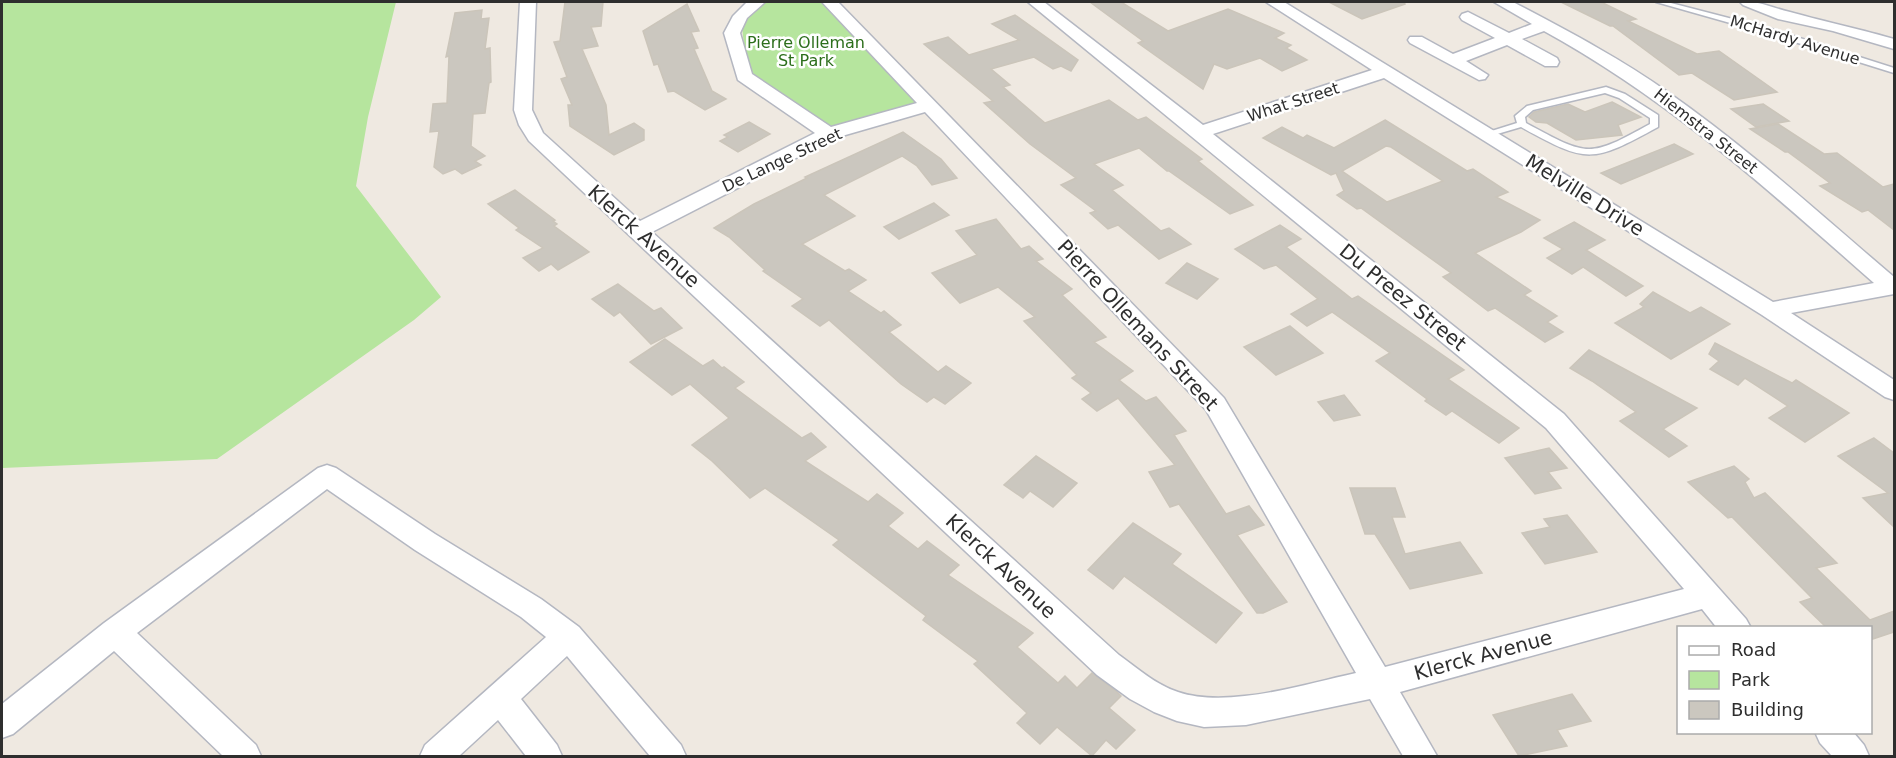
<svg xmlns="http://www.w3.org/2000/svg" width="1896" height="758" font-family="'DejaVu Sans',sans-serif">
<rect width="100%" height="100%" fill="#efe9e1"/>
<!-- green -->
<g fill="#b6e59e">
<path d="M2,2H396L368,117L356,186L441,297L414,320L217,459L2,468Z"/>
<path d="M767,2H829L927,103L829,129L747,72L742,27L758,4Z"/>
</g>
<!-- building -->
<g fill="#cbc7bf" stroke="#cbc5ba" stroke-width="1.5" fill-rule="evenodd">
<path d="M565,2H603L601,26L591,27L598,46L582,49L606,105L609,135L634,123L644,130V140L614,155L570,126L568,105H572L561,79L567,77L554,42L560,41Z"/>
<path d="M1090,2H1121L1168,31L1228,9L1284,33L1275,38L1291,45L1286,48L1307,60L1282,71L1260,58L1227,69L1214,64L1203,89L1138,43L1143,41Z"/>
<path d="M1329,2H1404L1405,4L1362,19Z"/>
<path d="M1561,2H1601L1636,19L1628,21L1697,54L1719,51L1777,92L1734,100L1692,73L1679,75L1613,26H1610Z"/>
<path d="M687,4L699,31L691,32L698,48L694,49L712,91L726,99L705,110L674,91L668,92L658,64L654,65L643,31Z"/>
<path d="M482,10L481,19L489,18L485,49L490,48L491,82L489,83L485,113L473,114L471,146L485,156L475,161L481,165L462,174L455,169L443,174L434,167L439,131L430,132L433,104L447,103L449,56L446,57L455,13Z"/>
<path d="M1015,15L1078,60L1071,71L1061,66L1053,69L1034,57L991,69L1010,85L1003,87L1045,123L1109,100L1138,120L1146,117L1202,159L1198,161L1253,205L1230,214L1169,171H1167L1139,148L1094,164L1123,185L1112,190L1161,231L1169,228L1191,244L1159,259L1118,225L1108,229L1090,213L1096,211L1061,185L1076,178L1030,144L984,103L993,101L924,44L948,37L969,55L1019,40L992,24Z"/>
<path d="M1612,102L1641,117L1618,125L1622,135L1576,140L1547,123L1536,122L1529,117L1534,112L1568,104L1585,112Z"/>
<path d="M1763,104L1789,121L1756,127L1731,109Z"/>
<path d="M1385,120L1467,171L1473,169L1508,192L1496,197L1540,220L1521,232L1475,253L1531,291L1524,295L1557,316L1547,322L1563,332L1545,342L1495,308L1488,311L1443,277L1451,273L1361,208L1357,209L1337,195L1344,191L1336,173L1331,175L1263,138L1282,127L1303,138L1307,135L1334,148ZM1386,146L1391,147L1443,181L1387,202L1342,171Z"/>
<path d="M749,122L770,134L738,152L720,141L728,137L724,135Z"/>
<path d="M1778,124L1824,154L1837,153L1883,187L1894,184V230L1868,210L1862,212L1820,186L1830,183L1788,152H1785L1750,129Z"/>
<path d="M903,132L941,159L957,178L932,185L917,166L902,156L824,195L855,216L802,244L845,271L849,269L866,280L848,291L881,313L884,311L901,325L889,332L938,372L946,366L971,383L945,404L934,397L927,402L901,384L829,320L820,326L792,306L803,299L763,271L765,270L729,237L714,228L754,204L807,178L805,177Z"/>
<path d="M1674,144L1693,154L1621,184L1601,173Z"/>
<path d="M515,190L555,220L553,221L557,224L554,226L589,252L558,270L551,264L539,271L523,258L543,248L516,230L519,228L488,204Z"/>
<path d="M934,203L949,215L899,239L884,227Z"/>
<path d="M996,219L1021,249L1029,246L1043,259L1036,261L1072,289L1062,295L1106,337L1094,342L1133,371L1119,380L1146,401L1156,397L1186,431L1174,435L1226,514L1249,506L1264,525L1237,535L1287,602L1263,613H1257L1179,504L1170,507L1149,472L1175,465L1118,398L1097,411L1082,399L1091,393L1072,378L1077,375L1024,321L1035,317L998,287L960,303L932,273L977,255L956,231Z"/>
<path d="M1574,222L1605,240L1586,250L1643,286L1626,296L1583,267L1572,274L1547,258L1563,249L1544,238Z"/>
<path d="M1280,225L1301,239L1286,247L1352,299L1358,296L1464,370L1448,379L1519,428L1499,443L1452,411L1446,415L1425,401L1427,399L1376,361L1390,353L1332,312L1307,326L1291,314L1318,299L1276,265L1264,269L1235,249Z"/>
<path d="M1187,263L1218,279L1197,299L1166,283Z"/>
<path d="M618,284L654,311L661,308L682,328L651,344L620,312L614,316L592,299Z"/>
<path d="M1653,292L1690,313L1701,307L1730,324L1671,359L1615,323L1644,307L1640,304Z"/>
<path d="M1290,326L1323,353L1276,375L1244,347Z"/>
<path d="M665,339L703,366L713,360L722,368L724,367L744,382L735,388L802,438L811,433L826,447L805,461L868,502L877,494L903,513L888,526L918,549L927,541L959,565L948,575L1033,633L1017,647L1058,683L1065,676L1077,688L1092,673L1116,691L1121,696L1109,708L1135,730L1116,749L1106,740L1092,756L1057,727L1040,744L1017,723L1027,713L974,664L978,661L923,620L926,616L833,545L839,540L765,488L750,498L712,461L692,445L729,418L690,384L672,395L630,362Z"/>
<path d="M1715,343L1792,383L1796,380L1849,413L1805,442L1769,418L1788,406L1745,378L1738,385L1710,369L1719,361L1709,354Z"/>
<path d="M1589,350L1697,408L1663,429L1687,446L1669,457L1620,421L1636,412L1592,381L1570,368Z"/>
<path d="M1344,395L1360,415L1334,421L1318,402Z"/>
<path d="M1874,438L1894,453V527L1863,498L1888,493L1838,456Z"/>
<path d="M1549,448L1567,468L1548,472L1561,488L1535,494L1505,458Z"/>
<path d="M1036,456L1077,483L1053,507L1030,491L1023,498L1004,485Z"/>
<path d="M1734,466L1749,479L1745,482L1754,498L1765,493L1837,563L1816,568L1870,620L1894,611V632L1870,640V627H1826L1800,602L1812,598L1732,517L1728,518L1688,482Z"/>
<path d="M1350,488H1395L1405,517H1392L1405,554L1460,542L1482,573L1410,589L1375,534H1365Z"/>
<path d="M1567,515L1597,552L1545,564L1522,533L1550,527L1544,519Z"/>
<path d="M1133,523L1181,554L1172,564L1242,613L1216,643L1124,576L1113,589L1088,570Z"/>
<path d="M1572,694L1591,721L1557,730L1567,746L1519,756L1493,715Z"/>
</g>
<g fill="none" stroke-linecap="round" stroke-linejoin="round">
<defs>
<g id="lane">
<path d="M1656,2H1667L1775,30L1894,68V73L1769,34Z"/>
<path d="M1606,87L1625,94L1658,115V127C1592,163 1588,164 1521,127L1487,137L1482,134L1517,123L1515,116L1527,106ZM1605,93L1619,98L1650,118V124C1588,158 1589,157 1526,123L1525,117L1533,110Z"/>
</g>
<g id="street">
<path d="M520,2H536L532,110L543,133L640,221L815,133L738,80L724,33L733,16L747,2H765L747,18L740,33L752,74L831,127L917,103L822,2H838L1224,398L1385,667L1684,589L1546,428L1028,2H1044L1203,125L1372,70L1266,2H1284L1773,302L1874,283C1766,188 1671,101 1544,31L1522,39L1557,58L1559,62L1557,66H1545L1507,45L1466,61L1488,75L1485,79L1479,80L1410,43L1408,40L1410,37H1422L1453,54L1495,38L1462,20L1460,17L1462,14L1468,12L1509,33L1532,24L1494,2H1513C1566,30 1620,58 1669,93C1749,149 1821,215 1894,277V294L1791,313L1894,380V400L1885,397L1762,315L1384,78L1213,134L1564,414L1746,619L1751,628H1717L1702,609L1400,692L1437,756H1403L1370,699L1246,725L1204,727L1177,721L1154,712L1130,699L1097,675L529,141L519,125L514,110ZM925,112L1206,410L1356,673C1305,684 1228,709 1178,692C1156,685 1137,668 1119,655L652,232L835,138Z"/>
<path d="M1740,2C1759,0 1772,8 1790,12C1825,22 1860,29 1894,39V49L1833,31L1778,19L1743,5Z"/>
<path d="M327,465L336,468L435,534L541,599L579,627L681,745L686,756H650L567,656L521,699L557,745L562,756H526L498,720L459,756H420L425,745L546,637L521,617L415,550L327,489L137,633L256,745L261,756H223L114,651L13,734L2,738V704L104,623L318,468Z"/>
<path d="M1815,732H1853L1864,745L1869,756H1832L1820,743Z"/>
</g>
</defs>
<!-- lane casing -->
<use href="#lane" stroke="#b4b7c1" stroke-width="3"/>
<!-- street casing -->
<use href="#street" stroke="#b4b7c1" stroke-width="3"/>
<!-- lane -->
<use href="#lane" fill="#fff" fill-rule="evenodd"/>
<!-- street -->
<use href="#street" fill="#fff" fill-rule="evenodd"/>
</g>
<g text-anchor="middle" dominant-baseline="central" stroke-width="5" stroke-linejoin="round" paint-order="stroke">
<!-- far-street labels -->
<g font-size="16" fill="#2e2e2e" stroke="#fff">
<text transform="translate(1795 40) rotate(17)">McHardy Avenue</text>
<text transform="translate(1293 102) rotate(-18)">What Street</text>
<text transform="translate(1706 131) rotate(38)">Hiemstra Street</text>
<text transform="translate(782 160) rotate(-25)">De Lange Street</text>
</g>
<!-- far-park labels -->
<g font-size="16" fill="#2c6e1b" stroke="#fff">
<text x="806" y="42">Pierre Olleman<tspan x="806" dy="18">St Park</tspan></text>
</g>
<!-- street labels -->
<g font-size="20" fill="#2e2e2e" stroke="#fff">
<text transform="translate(1585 195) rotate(32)">Melville Drive</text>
<text transform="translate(644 236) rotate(42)">Klerck Avenue</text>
<text transform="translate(1403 297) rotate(39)">Du Preez Street</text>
<text transform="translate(1138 325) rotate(47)">Pierre Ollemans Street</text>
<text transform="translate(1001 566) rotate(43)">Klerck Avenue</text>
<text transform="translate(1483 655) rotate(-15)">Klerck Avenue</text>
</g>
</g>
<!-- border -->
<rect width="1896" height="758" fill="none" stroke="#2e2e2e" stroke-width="6"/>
<!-- legend -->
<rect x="1677" y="626" width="195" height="108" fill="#ffffff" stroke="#ababab" stroke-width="1.5"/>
<rect x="1689" y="646" width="30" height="9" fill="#ffffff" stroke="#ababab" stroke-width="1.5"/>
<text x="1731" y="656" font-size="18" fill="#2e2e2e">Road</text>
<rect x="1689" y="671" width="30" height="18" fill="#b6e59e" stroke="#ababab" stroke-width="1.5"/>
<text x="1731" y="686" font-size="18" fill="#2e2e2e">Park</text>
<rect x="1689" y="701" width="30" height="18" fill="#cbc7bf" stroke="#ababab" stroke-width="1.5"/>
<text x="1731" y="716" font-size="18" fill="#2e2e2e">Building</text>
</svg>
